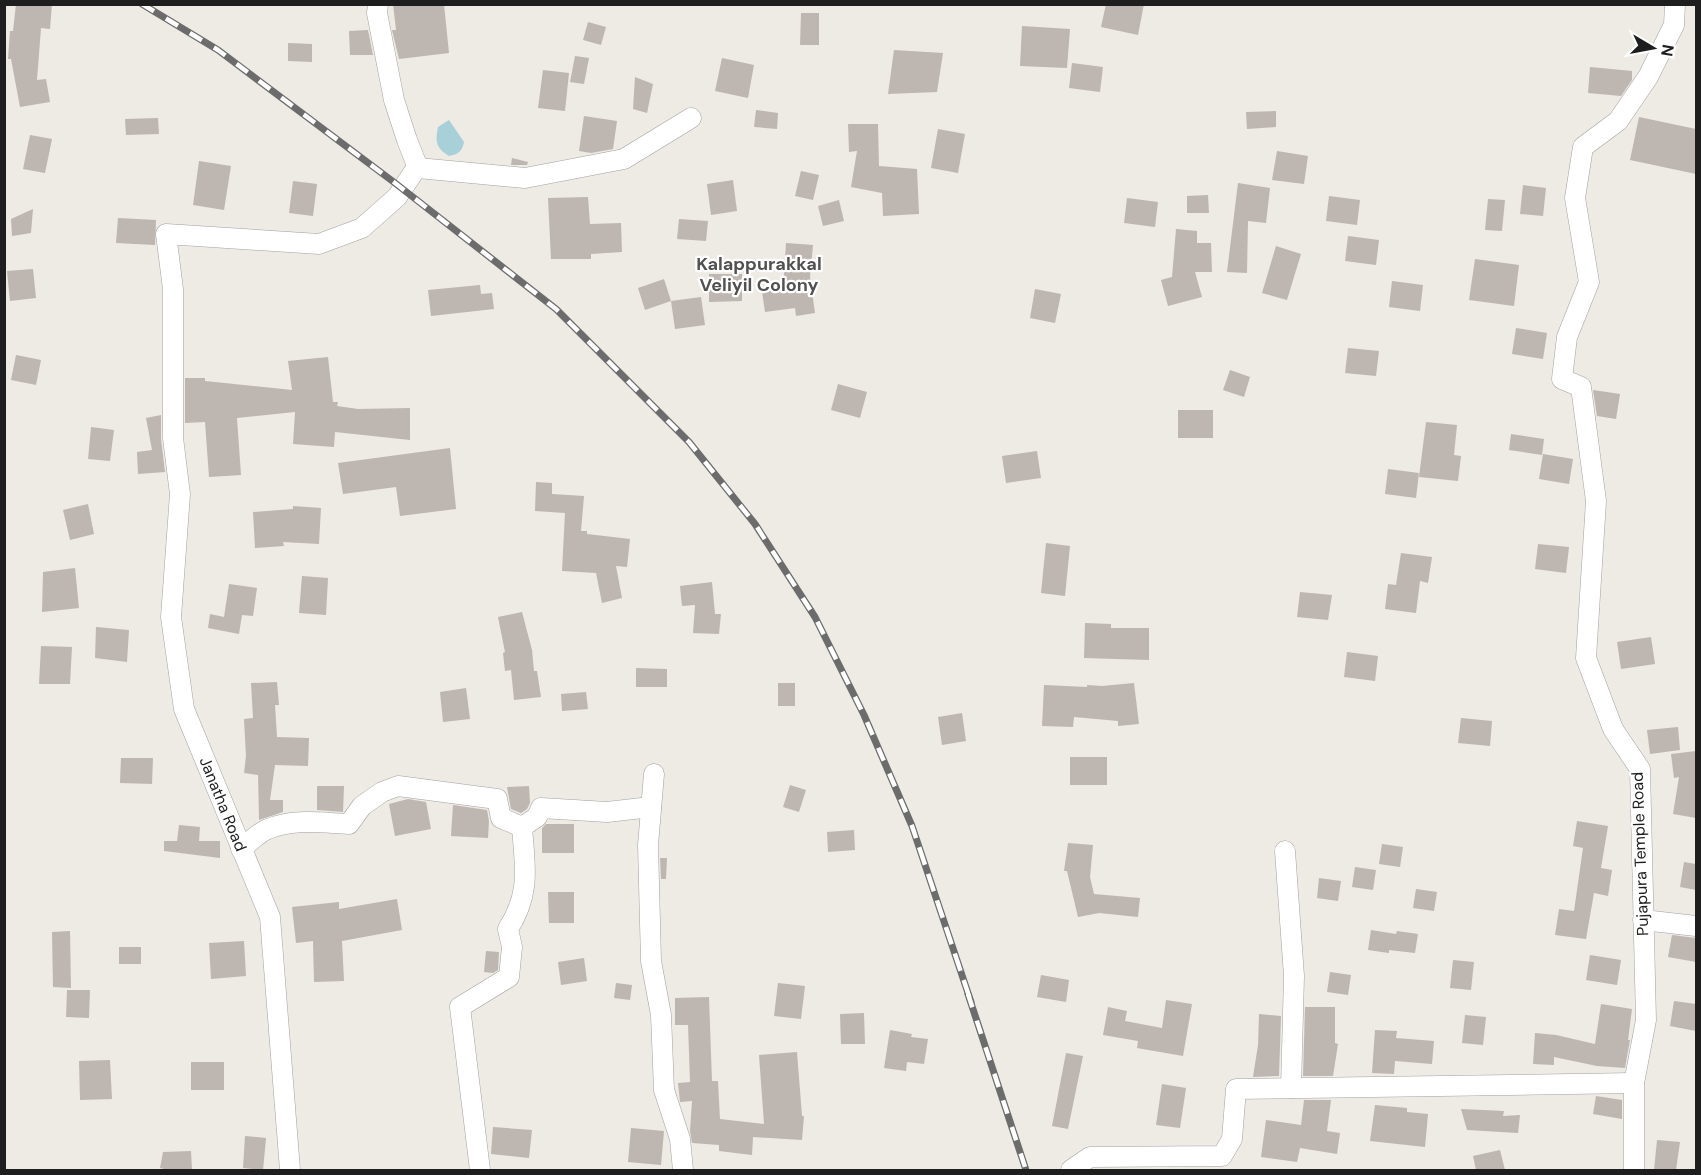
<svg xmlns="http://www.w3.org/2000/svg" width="1701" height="1175" font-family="'DM Sans',sans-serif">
<rect width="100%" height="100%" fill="#eeeae4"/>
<!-- water -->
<path fill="#a8d0d8" d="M449,120L464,142C462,152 458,154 449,156C436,148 435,142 438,127Z"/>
<!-- building -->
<g fill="#beb6b1">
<path d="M16,4H52L50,29L41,28L37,80L46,79L50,102L20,107L11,59H8L10,31H13Z"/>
<path d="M393,4H444L449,53L399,59L392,30H396Z"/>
<path d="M1106,4H1144L1138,35L1101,27Z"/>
<path d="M801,13H819V45H800Z"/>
<path d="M588,22L606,27L601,45L583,40Z"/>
<path d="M1022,26L1070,29L1067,68L1020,66Z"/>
<path d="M368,30L373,55H350L349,31Z"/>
<path d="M288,43L312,44V62L288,61Z"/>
<path d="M894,50L943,53L937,92L888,94Z"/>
<path d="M575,56L589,58L584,84L570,82Z"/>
<path d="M722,58L754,65L748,98L715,91Z"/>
<path d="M1072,63L1103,67L1100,92L1069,88Z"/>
<path d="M1590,67L1632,71V80L1621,96L1588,93Z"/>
<path d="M543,70L569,73L565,111L538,108Z"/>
<path d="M635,77L653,84L647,113L633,109Z"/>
<path d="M756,110L778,113L777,129L754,127Z"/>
<path d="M1276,111V127L1247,129L1246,112Z"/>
<path d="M584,116L617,121L613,149L591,153L579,151Z"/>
<path d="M1639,117L1696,129V174L1630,160Z"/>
<path d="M158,118L159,134L126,135L125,119Z"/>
<path d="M848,124H878L879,166L917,169L919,214L883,216L882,193L851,187L857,151L849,152Z"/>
<path d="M938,129L965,134L958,173L931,168Z"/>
<path d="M30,135L52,139L45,173L23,169Z"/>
<path d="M1277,151L1308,156L1304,184L1272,180Z"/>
<path d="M512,158L528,162L527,165H511Z"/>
<path d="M199,161L231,166L224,210L193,205Z"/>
<path d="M801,171L819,175L813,200L795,196Z"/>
<path d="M733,180L737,211L711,215L707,184Z"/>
<path d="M293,181L317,184L313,216L289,213Z"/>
<path d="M1238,183L1270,188L1266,223L1248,221L1247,273L1227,272Z"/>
<path d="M1523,185L1546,188L1543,216L1520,214Z"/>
<path d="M1208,195L1209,213H1187V196Z"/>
<path d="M1329,196L1360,200L1357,225L1326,221Z"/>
<path d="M588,197L590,224L621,223L622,252L591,254V259H551L548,198Z"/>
<path d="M1127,198L1158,202L1155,227L1124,223Z"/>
<path d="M1488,199L1505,200L1502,231L1485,230Z"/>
<path d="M839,200L844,221L823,226L818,206Z"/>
<path d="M33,209L31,233L12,236L11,219Z"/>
<path d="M118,218L156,220L155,245L116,243Z"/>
<path d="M679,219L708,221L706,241L677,239Z"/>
<path d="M1176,229L1197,231V243H1211L1212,272H1195L1202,297L1168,306L1161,280L1172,277Z"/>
<path d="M1348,236L1379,240L1376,265L1345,261Z"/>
<path d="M786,243L813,245L810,277L815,313L796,316L795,308L765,312L762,292L783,289Z"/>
<path d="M1276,246L1301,254L1287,300L1262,293Z"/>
<path d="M1475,259L1519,265L1514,306L1469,300Z"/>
<path d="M33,269L36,298L10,301L7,271Z"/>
<path d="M709,274H742V301L709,302Z"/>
<path d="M664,279L671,301L645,310L638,288Z"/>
<path d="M1392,281L1423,285L1420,311L1389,307Z"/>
<path d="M480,285L481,294L492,293L494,309L431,316L428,290Z"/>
<path d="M1035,289L1061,294L1055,323L1030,318Z"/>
<path d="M701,297L705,325L675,329L671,301Z"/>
<path d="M1516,328L1547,333L1543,359L1512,354Z"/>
<path d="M1348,348L1379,351L1376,376L1345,373Z"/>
<path d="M16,355L41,360L36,385L11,380Z"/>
<path d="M328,357L333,402H338L337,406L358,409L410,408V440L335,432L334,447L293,444L295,412L237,418L241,475L209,477L205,422L185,423V378H205V381L292,390L288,361Z"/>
<path d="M1230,370L1250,377L1244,397L1223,390Z"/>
<path d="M838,384L867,392L860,418L831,410Z"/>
<path d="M1593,390L1620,394L1616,419L1597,416Z"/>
<rect x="1178" y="410" width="35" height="28"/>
<path d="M161,415V439L165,472L138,474L137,452L152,450L146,418Z"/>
<path d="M1426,422L1457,425L1454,455L1461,456L1458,481L1419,477Z"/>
<path d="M91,427L114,430L110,461L88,459Z"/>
<path d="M1511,434L1544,439L1542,455L1509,450Z"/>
<path d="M450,448L456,509L400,516L396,487L343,494L338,463Z"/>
<path d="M1037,451L1041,478L1006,483L1002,456Z"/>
<path d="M1543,454L1573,459L1569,484L1539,479Z"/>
<path d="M1388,469L1419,473L1416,498L1385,494Z"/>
<path d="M536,482L552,483V494L584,496L581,531H587V534L630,539L627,567L616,566L622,598L602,603L596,573L562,571L565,513L535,511Z"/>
<path d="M88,504L94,534L70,540L63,510Z"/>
<path d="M293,506L321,508L319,544L283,542L284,546L255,548L253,512L293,509Z"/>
<path d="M1046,543L1070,546L1065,596L1041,593Z"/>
<path d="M1538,544L1569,547L1566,573L1535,569Z"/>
<path d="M1401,553L1432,557L1428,583L1420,581L1416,613L1385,609L1388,584L1396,585Z"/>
<path d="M75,568L79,608L42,612L43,572Z"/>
<path d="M302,576L328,578L326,615L299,613Z"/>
<path d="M712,582L715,614H721L719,634L693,633L695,605L682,606L680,586Z"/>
<path d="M229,584L257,588L253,616L242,615L239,634L208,628L210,614L224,617Z"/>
<path d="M1300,592L1332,595L1328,620L1297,617Z"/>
<path d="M522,612L532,650L534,671H537L541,697L514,700L511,670L505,671L503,653L505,652L498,617Z"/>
<path d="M1085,623L1111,624V628H1149V660L1084,658Z"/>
<path d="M96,627L129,630L127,662L95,658Z"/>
<path d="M1651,637L1655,664L1621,669L1617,642Z"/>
<path d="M41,646L72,647L70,684H39Z"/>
<path d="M1347,652L1378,656L1375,681L1344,677Z"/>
<path d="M636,668L667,669V687H636Z"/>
<path d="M277,682L279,705H275L277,737L309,738L308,766L275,765L270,800H283V812L259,820L258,775L244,773L246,756L244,719L253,718L251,683Z"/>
<rect x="778" y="683" width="17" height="23"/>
<path d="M1134,683L1139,724L1118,726V721L1074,717L1073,727L1042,726L1044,685L1087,687V685L1102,686Z"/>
<path d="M466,688L470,719L443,722L440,692Z"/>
<path d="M586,692L588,709L562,711L561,694Z"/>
<path d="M962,713L966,741L942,745L938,717Z"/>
<path d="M1461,718L1492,721L1490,746L1458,743Z"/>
<path d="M1678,727L1680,750L1650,754L1647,730Z"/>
<path d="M1696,751V818L1673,814L1679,777L1674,778L1671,754Z"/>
<rect x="1070" y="757" width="37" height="28"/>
<path d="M121,758H153L152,784L120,783Z"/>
<path d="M790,785L806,790L799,812L783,807Z"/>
<path d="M317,786H344L343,812L317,810Z"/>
<path d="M529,786L530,803L527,809L521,813L511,809L507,787Z"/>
<path d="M408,799L426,802L431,829L395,836L389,804Z"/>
<path d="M453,805L487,810L489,821L488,838L451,836Z"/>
<path d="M1577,821L1608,826L1601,868L1612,870L1608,896L1594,893L1586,939L1555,935L1559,909L1574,911L1583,848L1573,846Z"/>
<path d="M546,824H574V853H542V828Z"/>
<path d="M179,825L200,827L199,841H220V858L164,851V841H177Z"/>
<path d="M854,830L855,850L828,852L827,832Z"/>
<path d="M1068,843L1093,845L1090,877L1094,894L1140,898L1138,917L1099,913L1078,917L1067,871H1064Z"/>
<path d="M1382,844L1403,847L1400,867L1379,864Z"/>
<path d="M660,858H667L666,879H661Z"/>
<path d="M1684,862L1696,864V890L1680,887Z"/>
<path d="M1355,867L1376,870L1373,890L1352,887Z"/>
<path d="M1319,878L1341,881L1338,901L1317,898Z"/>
<path d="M1416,889L1437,892L1434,911L1413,908Z"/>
<path d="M548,892H574V923H549Z"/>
<path d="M397,899L402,930L342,941L344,981L314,982L313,941L296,943L292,907L339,902V909Z"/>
<path d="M1371,930L1396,934L1397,931L1418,934L1415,953L1389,950V953L1368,950Z"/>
<path d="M70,931L71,988L53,987L52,932Z"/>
<path d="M1672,935L1696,938V962L1668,957Z"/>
<path d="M244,941L246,976L211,979L209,943Z"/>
<rect x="119" y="947" width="22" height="17"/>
<path d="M486,951L499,952L498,970L493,973L484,972Z"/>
<path d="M1590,955L1621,960L1617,985L1586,980Z"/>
<path d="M584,958L587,981L561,985L558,962Z"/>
<path d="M1453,960L1474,962L1471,990L1450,988Z"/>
<path d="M1330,972L1351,975L1348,995L1327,992Z"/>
<path d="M1041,975L1069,980L1066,1002L1037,997Z"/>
<path d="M616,983L632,985L630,1000L614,998Z"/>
<path d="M778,983L805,986L801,1019L774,1016Z"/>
<path d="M67,990H90L89,1018L66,1017Z"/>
<path d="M709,997L712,1081H718L720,1119L764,1124L759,1055L797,1052L802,1116H804L802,1140L753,1137L752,1155L719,1151V1145L692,1143L690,1131L692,1101L680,1102L678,1083L690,1082L688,1025H675V998Z"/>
<path d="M1166,1000L1192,1004L1183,1056L1137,1048L1138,1041L1103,1035L1108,1007L1127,1011L1125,1021L1162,1028Z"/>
<path d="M1674,1001L1696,1004V1031L1670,1026Z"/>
<path d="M1601,1004L1632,1009L1628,1040H1630L1625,1068L1597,1066L1554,1057V1065L1533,1064L1535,1033L1556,1035L1595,1044Z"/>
<path d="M1305,1007H1335V1043L1338,1044L1333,1076H1303Z"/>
<path d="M864,1013L865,1044H841L840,1014Z"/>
<path d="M1259,1014L1281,1016L1279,1076L1253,1077L1258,1045Z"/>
<path d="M1465,1015L1486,1017L1483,1045L1462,1043Z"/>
<path d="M890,1030L912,1034L911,1037L928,1039L924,1064L907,1062L906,1071L884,1068Z"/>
<path d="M1375,1030L1397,1031L1396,1038L1434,1041L1432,1064L1395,1061L1394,1074L1372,1073Z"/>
<path d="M1066,1053L1083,1056L1068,1129L1052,1126Z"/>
<path d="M110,1060L112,1099L80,1100L79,1061Z"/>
<rect x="191" y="1062" width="33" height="28"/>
<path d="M1162,1084L1186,1088L1180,1128L1156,1125Z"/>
<path d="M1596,1096L1622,1100V1119L1593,1114Z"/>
<path d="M1304,1100H1331L1327,1131L1340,1133L1337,1154L1300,1148L1297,1162L1261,1157L1266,1120L1301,1125Z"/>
<path d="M1375,1105L1407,1108V1112L1428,1114L1425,1147L1370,1141Z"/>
<path d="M1461,1109L1504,1111L1503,1116L1520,1115L1518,1133L1467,1130Z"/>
<path d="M493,1127L532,1130L529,1158L491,1154Z"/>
<path d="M631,1128L664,1131L661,1165L628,1162Z"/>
<path d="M245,1136L266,1138L263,1170L243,1168Z"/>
<path d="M1657,1140L1680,1142L1676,1170H1654Z"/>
<path d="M1500,1150L1505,1170H1476L1473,1156Z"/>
<path d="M191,1151L192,1170H168L160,1168L163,1152Z"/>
</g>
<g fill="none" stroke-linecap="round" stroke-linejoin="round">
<defs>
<g id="minor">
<path d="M378,4L377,13L394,100L407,140L418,168"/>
<path d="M654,774L648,845L651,961L661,1015L664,1090L680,1139L683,1170"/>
<path d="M522,827L537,817L541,808L607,812L651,807"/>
<path d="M241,849C250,842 259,832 268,829C293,818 323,823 349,824L362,806L382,792L398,786L497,799L501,818L522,827C525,867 531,893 508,929L512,947L509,977L460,1007L480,1170"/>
<path d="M1285,851L1294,976L1291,1088"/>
<path d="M1643,920L1696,926"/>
<path d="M290,1170L270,917L184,709L171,617L180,494L173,438V289L166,234L319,244L362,228L397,197L413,173L418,168L525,178L624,159L691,118"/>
<path d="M1071,1170L1090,1157L1222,1156L1232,1139L1236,1089L1634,1083"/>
<path d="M1634,1170V1083L1646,1020L1640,769L1613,729L1586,658L1596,501L1581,387L1562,379L1567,337L1589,282L1575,198L1583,147L1618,121L1648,77L1674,25L1675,4"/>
</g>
</defs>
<!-- minor casing -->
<use href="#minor" stroke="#a2a2a2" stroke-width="21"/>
<!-- minor -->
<use href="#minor" stroke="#fff" stroke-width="20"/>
<defs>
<g id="rail">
<path d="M142,4L218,50L395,183L556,309L689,442L755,524L815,617L864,715L912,826L971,1002L912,826"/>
<path d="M968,994L1026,1170"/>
</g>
</defs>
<!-- rail casing -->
<use href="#rail" stroke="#6c6c6c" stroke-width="7"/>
<!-- rail -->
<use href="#rail" stroke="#fff" stroke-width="4.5" stroke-dasharray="14" stroke-linecap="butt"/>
</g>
<g text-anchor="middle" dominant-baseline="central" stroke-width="4.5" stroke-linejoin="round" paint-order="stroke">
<!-- street labels -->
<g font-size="16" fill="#1e1e1e" stroke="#fff">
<text transform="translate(223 804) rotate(68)">Janatha Road</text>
<text transform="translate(1640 854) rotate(-92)">Pujapura Temple Road</text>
</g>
<!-- neighbourhood labels -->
<g font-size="18" font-weight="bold" fill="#515151" stroke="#fff">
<text x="759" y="264">Kalappurakkal<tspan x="759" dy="21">Veliyil Colony</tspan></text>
</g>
</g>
<!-- border -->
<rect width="1701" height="1175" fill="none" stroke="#1e1e1e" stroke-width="12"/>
<!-- north arrow -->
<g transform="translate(1653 48) rotate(100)" stroke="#ffffff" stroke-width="4.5" paint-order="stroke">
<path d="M0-4.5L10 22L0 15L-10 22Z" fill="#1e1e1e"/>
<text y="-9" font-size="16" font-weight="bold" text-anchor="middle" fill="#1e1e1e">N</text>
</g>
</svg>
